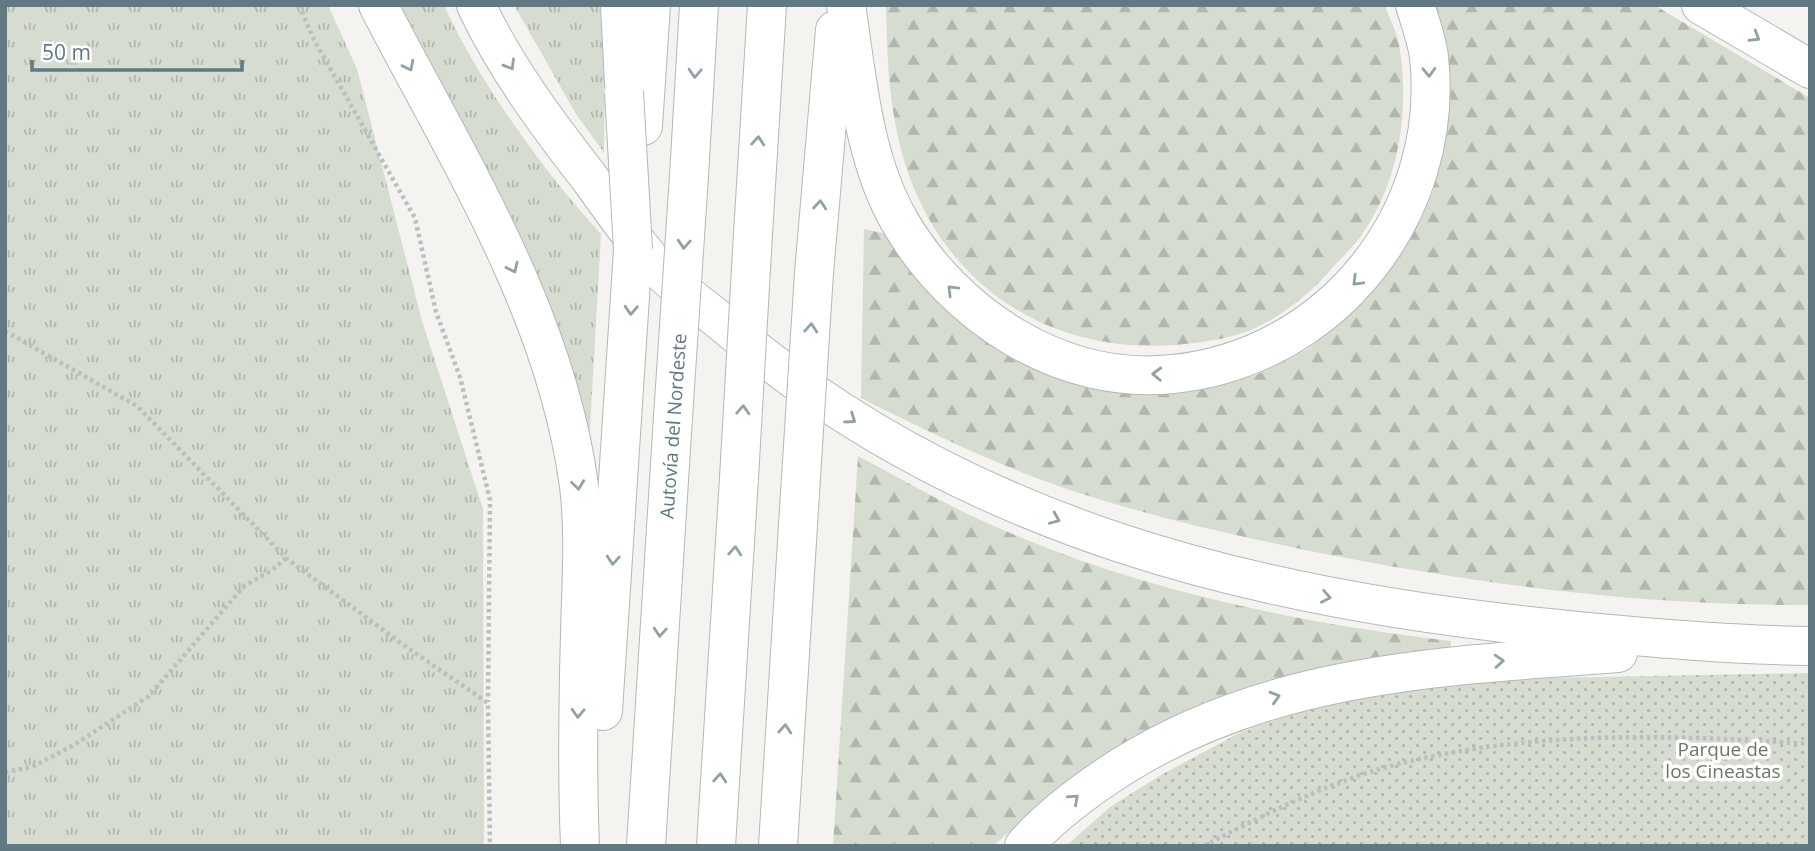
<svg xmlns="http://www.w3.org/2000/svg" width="1815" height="851" font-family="'Open Sans',sans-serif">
<defs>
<pattern id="grass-tufts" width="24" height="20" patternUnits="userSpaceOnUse" patternTransform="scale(1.75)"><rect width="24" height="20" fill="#d6dcd0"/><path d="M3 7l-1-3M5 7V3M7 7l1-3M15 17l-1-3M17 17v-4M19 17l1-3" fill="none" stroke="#b1b7ae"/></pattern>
<pattern id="forest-firs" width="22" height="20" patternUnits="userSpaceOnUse" patternTransform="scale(1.75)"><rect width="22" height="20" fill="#d6dcd0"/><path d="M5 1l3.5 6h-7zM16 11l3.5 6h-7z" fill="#b1b7ae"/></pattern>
<pattern id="park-dots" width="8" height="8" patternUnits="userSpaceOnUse" patternTransform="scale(1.75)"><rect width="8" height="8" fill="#d6dcd0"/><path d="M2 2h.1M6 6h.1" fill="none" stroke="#b1b7ae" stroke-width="1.8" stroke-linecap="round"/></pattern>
</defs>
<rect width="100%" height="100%" fill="#f4f3ef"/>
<!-- grass -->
<g fill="url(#grass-tufts)">
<path d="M5,5H328L357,69L422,321L483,509L484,846H5Z"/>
<path d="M392,5H444C477,79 546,175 601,234L589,445Z"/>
<path d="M514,5H600L605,47L604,153L576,114Z"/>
</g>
<!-- forest -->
<g fill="url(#forest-firs)">
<path d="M886,5H1385C1389,18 1397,32 1399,45C1410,108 1400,179 1363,233C1356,244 1345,254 1335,265C1317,286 1293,308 1267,322C1240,338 1206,342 1175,345C1037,355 928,273 898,137C888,93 887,49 886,5Z"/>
<path d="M1433,5H1654L1810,98V605C1642,606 1475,584 1310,551C1228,534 1144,515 1064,488C994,464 927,431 861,398L864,229L887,234L906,266L928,292L955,318L1004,351L1149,393L1193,390L1256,375L1308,349L1359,306L1407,244L1433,192L1446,126Z"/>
<path d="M858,456C900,478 942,503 985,522C1133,589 1291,622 1451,641L1450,651L1254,690L1148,729L1070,779L993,846H833Z"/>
</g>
<!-- park -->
<path fill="url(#park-dots)" d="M1810,673V846H1066L1110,807L1161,775L1241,732L1307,709L1447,680Z"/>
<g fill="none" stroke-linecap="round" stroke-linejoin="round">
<defs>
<g id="highway">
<path d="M378,5C457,158 556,312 579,486C585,535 581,585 580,634C578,705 577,775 580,846"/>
<path d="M476,5C505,67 546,122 588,176C611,207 633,241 659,269C680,292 708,310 731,330C966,529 1260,600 1559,629C1643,637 1726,645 1810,646"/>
<path d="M620,5L624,83"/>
<path d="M846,5C857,76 863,159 900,222C954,315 1061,386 1173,374C1331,358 1446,214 1429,57C1427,40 1420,22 1415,5"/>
<path d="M1701,5L1810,69"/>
<path d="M643,126L651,5"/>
<path d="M689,176L699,5"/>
<path d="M753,234L767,5"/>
<path d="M814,273L835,30"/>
<path d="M603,711L633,250"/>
<path d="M646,846L673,417"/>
<path d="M716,846L739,478"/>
<path d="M778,846L800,493"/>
<path d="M1024,846C1051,815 1084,791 1118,769C1269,672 1444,666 1618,653"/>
</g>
</defs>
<!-- highway casing -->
<use href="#highway" stroke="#b3b8ba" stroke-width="40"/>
<!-- path -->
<g stroke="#bcbfc1" stroke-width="4.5" stroke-dasharray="3.5 3.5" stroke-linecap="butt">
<path d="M299,5L314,40L415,218L436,312L460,377L490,500L488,702"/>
<path d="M5,331L137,406L286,558L402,644L488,703L490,846"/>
<path d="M5,772L32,767L74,745L149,696L244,586L271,571L286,558"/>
<path d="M1204,846C1261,816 1321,786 1383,768C1523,730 1666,734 1810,744"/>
</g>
<!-- highway -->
<use href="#highway" stroke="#fff" stroke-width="38"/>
<defs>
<g id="highway-bridge">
<path d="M624,92L633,250"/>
<path d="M673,417L689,176"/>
<path d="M739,478L753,234"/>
<path d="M800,493L814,273"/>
</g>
</defs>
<!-- highway-bridge casing -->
<use href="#highway-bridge" stroke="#b3b8ba" stroke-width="40" stroke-linecap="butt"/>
<!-- highway-bridge -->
<use href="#highway-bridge" stroke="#fff" stroke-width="38"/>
</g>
<!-- one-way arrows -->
<defs><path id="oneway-chevron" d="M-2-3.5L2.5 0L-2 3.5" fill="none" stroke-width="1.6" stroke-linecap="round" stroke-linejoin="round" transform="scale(1.75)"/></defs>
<g stroke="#90a1a8">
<use href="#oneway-chevron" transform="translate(1755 37) rotate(31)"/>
<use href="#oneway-chevron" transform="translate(510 65) rotate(59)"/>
<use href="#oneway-chevron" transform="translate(409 66) rotate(63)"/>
<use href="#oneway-chevron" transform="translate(1429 72) rotate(88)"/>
<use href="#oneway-chevron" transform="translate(695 73) rotate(93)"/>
<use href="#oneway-chevron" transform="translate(758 141) rotate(-86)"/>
<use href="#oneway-chevron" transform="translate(820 205) rotate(-85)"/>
<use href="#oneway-chevron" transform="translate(684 244) rotate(94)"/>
<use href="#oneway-chevron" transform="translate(513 268) rotate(65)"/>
<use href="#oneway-chevron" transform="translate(1357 281) rotate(135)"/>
<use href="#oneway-chevron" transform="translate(952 290) rotate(-135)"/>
<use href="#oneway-chevron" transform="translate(631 310) rotate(93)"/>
<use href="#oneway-chevron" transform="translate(811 328) rotate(-86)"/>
<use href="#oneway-chevron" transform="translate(1157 374) rotate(-178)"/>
<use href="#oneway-chevron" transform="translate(743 410) rotate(-87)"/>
<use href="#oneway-chevron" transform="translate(851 419) rotate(35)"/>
<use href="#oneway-chevron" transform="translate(578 485) rotate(83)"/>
<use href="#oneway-chevron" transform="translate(1055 519) rotate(23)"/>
<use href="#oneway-chevron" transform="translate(735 551) rotate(-86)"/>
<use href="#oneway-chevron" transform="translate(613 560) rotate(94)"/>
<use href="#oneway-chevron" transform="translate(1326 597) rotate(11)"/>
<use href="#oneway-chevron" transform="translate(660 632) rotate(94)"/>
<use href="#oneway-chevron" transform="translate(1499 661) rotate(-4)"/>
<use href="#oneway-chevron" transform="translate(1275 697) rotate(-17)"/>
<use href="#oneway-chevron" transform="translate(578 713) rotate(92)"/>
<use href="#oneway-chevron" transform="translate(785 729) rotate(-86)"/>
<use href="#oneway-chevron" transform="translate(720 778) rotate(-86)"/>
<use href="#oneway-chevron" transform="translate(1074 799) rotate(-42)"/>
</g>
<g text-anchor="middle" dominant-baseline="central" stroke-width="7" stroke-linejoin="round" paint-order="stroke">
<!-- street labels -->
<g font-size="19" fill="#607983" stroke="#fff">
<text transform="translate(673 426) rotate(-86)">Autovía del Nordeste</text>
</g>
<!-- park labels -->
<g font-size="19" fill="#697a60" stroke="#fff">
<text x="1723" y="749">Parque de<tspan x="1723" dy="22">los Cineastas</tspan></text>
</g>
</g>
<!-- border -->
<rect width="1815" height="851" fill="none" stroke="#607983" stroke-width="14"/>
<!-- scale -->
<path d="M32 60v10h210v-10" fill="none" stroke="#607983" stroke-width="3.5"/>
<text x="42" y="60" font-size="21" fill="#607983" stroke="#ffffff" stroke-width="5" paint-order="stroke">50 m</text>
</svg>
